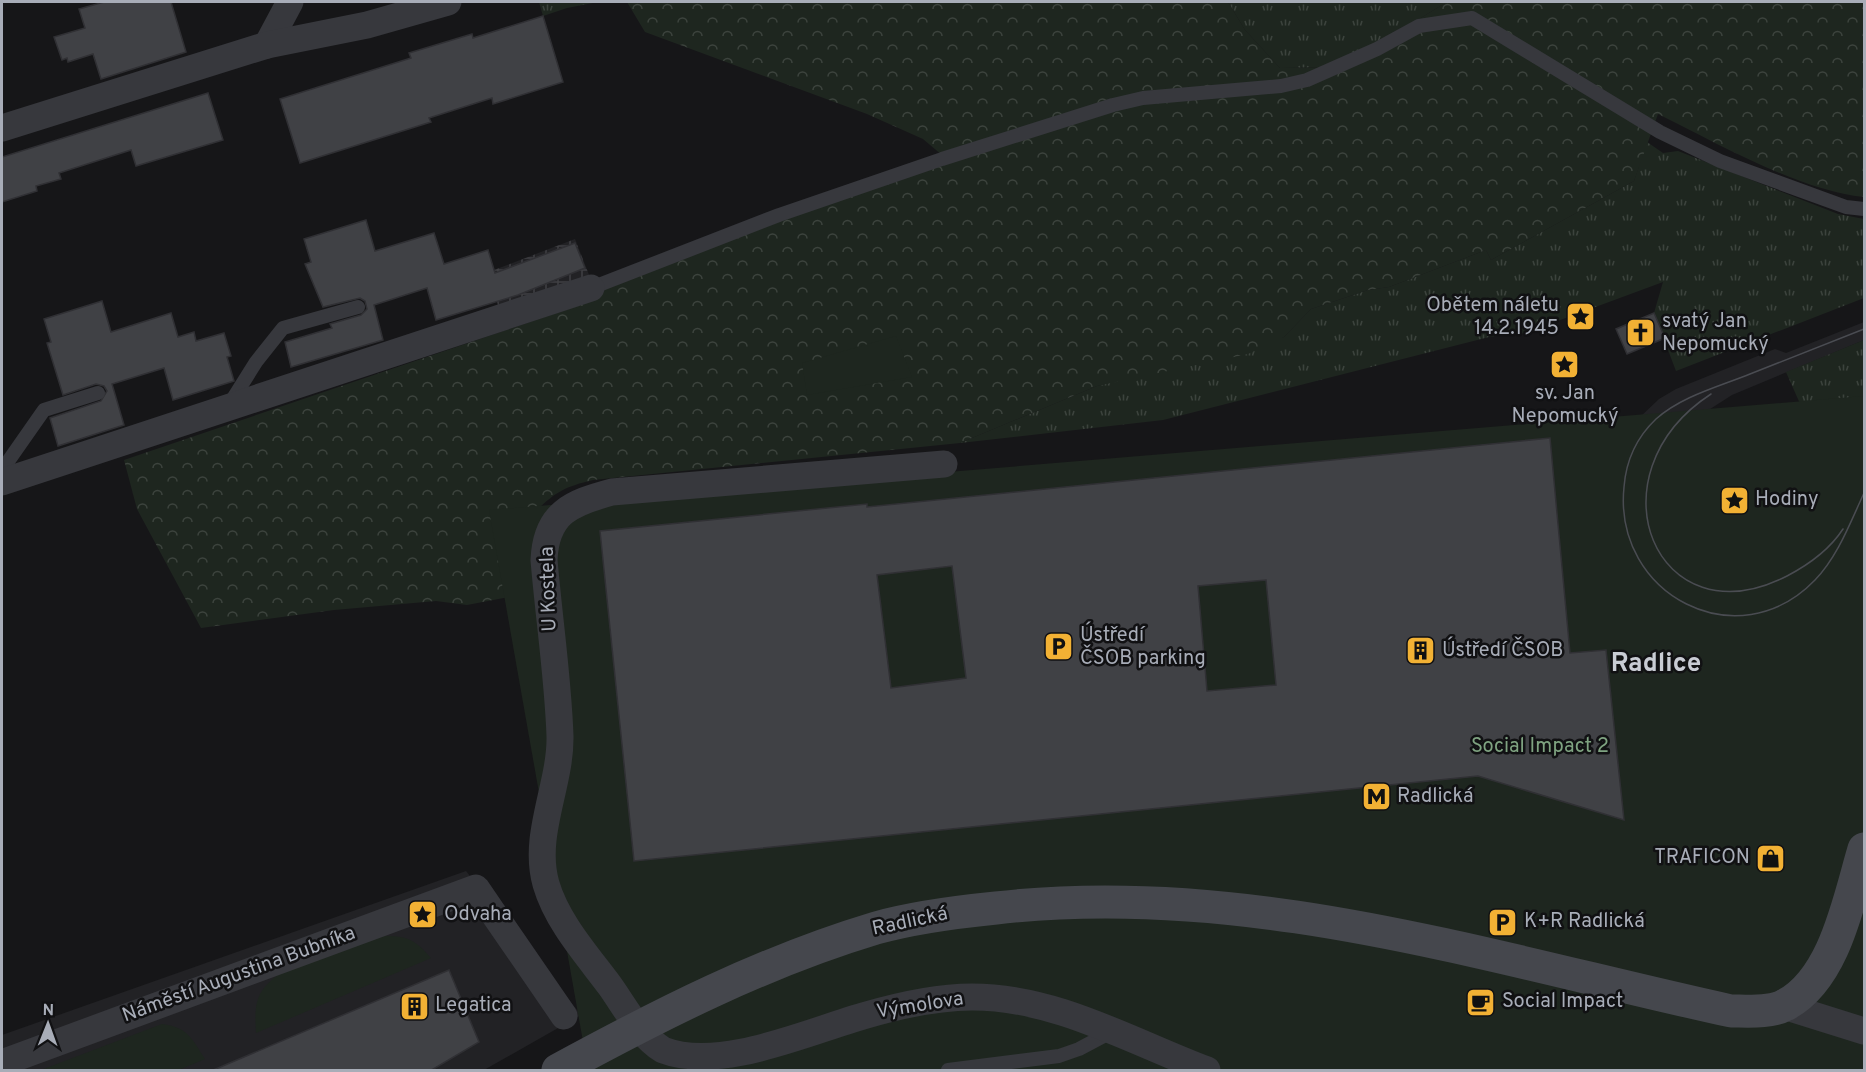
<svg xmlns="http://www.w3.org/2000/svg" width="1866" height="1072" font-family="Overpass,sans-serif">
<defs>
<pattern id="industrial-grid" width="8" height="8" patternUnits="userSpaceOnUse" patternTransform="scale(1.5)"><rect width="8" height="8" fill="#222225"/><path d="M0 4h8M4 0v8" fill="none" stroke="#3f3f43"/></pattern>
<pattern id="grass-tufts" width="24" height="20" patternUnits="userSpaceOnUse" patternTransform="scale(1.5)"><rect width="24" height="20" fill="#1e261f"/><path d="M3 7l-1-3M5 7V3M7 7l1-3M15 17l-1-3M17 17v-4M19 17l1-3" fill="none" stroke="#3c433d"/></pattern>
<pattern id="forest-crowns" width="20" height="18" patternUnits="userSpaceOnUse" patternTransform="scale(1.5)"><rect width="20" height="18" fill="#1e261f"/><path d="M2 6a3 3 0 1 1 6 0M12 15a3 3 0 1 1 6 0" fill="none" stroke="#3c433d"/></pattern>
</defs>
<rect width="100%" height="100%" fill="#161618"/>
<!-- built -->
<g fill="#222225">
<path d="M1864,322V340L1732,395L1707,411L1639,418L1659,399L1676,389L1775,349L1786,353Z"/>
<path d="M466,871L581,1015L484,1070H2V1035Z"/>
</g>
<!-- industrial -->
<path fill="url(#industrial-grid)" d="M575,239L591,280L499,309L490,277L494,270Z"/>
<!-- grass -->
<g fill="url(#grass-tufts)">
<path d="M539,2H598L567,8L543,16Z"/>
<path d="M1228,2H1447L1340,67L1280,68L1245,30Z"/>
<path d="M1647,142L1663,153L1678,151L1838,214L1864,219V298L1676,371L1654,313L1663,282L1525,333L1489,337L1163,420L960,443L1097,386L1284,337L1311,309L1368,290L1389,287L1486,250L1491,260L1634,181Z"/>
<path d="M1864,340V470L1845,505L1786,372Z"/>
</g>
<!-- forest -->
<path fill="url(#forest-crowns)" d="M627,2H1228L1245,30L1280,68L1340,67L1447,2H1864V197C1800,191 1717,143 1658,114L1634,181L1491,260L1486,250L1389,287L1368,290L1311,309L1284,337L1248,354L1097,386L960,443L593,480C563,487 554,493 532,515L529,593L467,605L436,601L334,610L201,628L137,509L124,460L592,301L595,291L942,155L923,139L867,114L645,32Z"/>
<!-- green -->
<g fill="#1e261f">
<path d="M896,336L912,377L807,395L802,363Z"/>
<path d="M1864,396V1070H588L489,510Z"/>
<path d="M371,936C401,936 411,934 431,958L256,1033C255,1018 254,1000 264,988C289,958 336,948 371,936Z"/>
<path d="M162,1024C188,1027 192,1039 205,1059L179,1070H41Z"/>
</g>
<!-- building -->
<g fill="#404145" stroke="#303034" stroke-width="1.5" fill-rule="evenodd">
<path d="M104,2H171L186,52L101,79L93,54L68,62L67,58L62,60L54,37L85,28L79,9Z"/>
<path d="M543,16L563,82L493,104L492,98L429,118L431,122L300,163L280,99L411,58L409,53L472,34L473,38Z"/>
<path d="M208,93L223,140L136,166L131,150L59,173L61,179L36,186L37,191L2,202V157Z"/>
<path d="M366,220L375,251L434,233L444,264L488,250L495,273L575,243L585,268L518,295L436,320L427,288L374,305L383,340L291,367L285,342L332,328L330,324L361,315L367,309L365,301L360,298L323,307L305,264L311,262L304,239Z"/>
<path d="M102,301L111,332L171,313L178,337L194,332L196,341L224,333L231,356L227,357L234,381L173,400L164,368L112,384L124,425L58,446L50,418L101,401L107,391L104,386L96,384L63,395L47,343L51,342L44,319Z"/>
<path d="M1654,313L1665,338L1627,354L1616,329Z"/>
<path d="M1550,438L1570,653L1606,650L1624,820L1478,776L634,861L600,531L867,504V507ZM952,566L966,678L891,688L877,575ZM1266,580L1276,685L1207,691L1198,586Z"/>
<path d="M449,970L479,1042L430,1071H211Z"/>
</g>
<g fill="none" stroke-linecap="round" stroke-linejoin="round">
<!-- lane -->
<g stroke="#37383d" stroke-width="14">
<path d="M591,288L779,215L942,159L1113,105L1143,98L1281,86L1307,80L1377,49L1419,26L1472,18L1660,132L1720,161L1846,207L1864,209"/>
<path d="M229,405L256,362L283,328L358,307"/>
<path d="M2,470L44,410L98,393"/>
<path d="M948,1070L1059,1056L1079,1049L1111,1032"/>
</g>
<!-- street -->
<g stroke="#37383d" stroke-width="27">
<path d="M267,45L290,2"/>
<path d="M2,128L267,45L367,25L448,2"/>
<path d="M944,464L612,492C571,503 546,513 544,560C549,619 558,678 560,736C561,785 532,835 546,884C557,922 587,955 610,986C625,1007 640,1036 663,1050C720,1072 807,1032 863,1016C897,1006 936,997 972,997C1056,997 1130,1041 1207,1070"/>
<path d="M2,482L591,288"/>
<path d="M1784,1006L1864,1031"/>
<path d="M2,1063L476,888L564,1016"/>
</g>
<!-- secondary -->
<path stroke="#45474d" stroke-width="33" d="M558,1070C661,1014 763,962 876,928C915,917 956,912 996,908C1246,879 1489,958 1731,1011C1747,1011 1771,1013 1785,1005C1835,979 1849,899 1864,849"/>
<!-- tram -->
<g stroke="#4a4c52" stroke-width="1.5">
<path d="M1864,329C1826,344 1788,359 1750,374C1718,387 1682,396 1656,419C1637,437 1626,461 1624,487C1613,595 1738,660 1815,580C1838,556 1850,523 1864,493"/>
<path d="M1711,394C1587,475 1656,643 1787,576C1808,565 1830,549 1843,529"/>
</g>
</g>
<!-- icons -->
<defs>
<symbol id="sight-square" viewBox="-11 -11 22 22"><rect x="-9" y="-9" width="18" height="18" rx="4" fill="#f2b134" stroke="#111113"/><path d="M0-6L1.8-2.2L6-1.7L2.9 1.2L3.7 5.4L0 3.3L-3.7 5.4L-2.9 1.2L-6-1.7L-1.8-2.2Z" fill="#111"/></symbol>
<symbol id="church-square" viewBox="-11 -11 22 22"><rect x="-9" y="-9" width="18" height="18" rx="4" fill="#f2b134" stroke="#111113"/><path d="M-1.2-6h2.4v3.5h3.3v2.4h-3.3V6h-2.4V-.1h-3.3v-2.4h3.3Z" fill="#111"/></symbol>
<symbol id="parking-square" viewBox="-11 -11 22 22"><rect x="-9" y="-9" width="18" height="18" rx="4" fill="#f2b134" stroke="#111113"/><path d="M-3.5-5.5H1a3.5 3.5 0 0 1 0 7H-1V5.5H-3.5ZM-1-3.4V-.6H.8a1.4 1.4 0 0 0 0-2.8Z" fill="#111"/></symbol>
<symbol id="building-square" viewBox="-11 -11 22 22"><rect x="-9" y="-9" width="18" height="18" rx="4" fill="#f2b134" stroke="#111113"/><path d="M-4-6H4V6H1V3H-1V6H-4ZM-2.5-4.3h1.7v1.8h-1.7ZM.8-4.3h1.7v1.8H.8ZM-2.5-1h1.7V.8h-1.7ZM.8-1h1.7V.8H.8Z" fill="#111"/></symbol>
<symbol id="metro-square" viewBox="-11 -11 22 22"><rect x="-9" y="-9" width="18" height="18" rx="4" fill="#f2b134" stroke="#111113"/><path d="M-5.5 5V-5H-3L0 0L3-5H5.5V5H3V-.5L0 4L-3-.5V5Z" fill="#111"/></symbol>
<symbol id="shop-square" viewBox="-11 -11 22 22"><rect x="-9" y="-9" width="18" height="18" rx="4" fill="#f2b134" stroke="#111113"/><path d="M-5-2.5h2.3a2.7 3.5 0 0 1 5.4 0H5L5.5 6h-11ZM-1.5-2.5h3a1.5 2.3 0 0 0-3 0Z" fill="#111"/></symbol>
<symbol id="cafe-square" viewBox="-11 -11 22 22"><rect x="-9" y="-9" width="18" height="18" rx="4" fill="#f2b134" stroke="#111113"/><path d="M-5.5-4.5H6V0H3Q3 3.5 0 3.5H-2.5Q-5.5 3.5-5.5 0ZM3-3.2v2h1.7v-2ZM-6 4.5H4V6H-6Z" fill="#111"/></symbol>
</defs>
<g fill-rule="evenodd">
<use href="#sight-square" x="1564" y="300" width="33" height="33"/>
<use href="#church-square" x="1624" y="316" width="33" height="33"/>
<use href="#sight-square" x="1548" y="348" width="33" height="33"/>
<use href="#sight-square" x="1718" y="484" width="33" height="33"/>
<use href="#parking-square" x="1042" y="630" width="33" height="33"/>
<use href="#building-square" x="1404" y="634" width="33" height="33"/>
<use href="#metro-square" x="1360" y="780" width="33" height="33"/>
<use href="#shop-square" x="1754" y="842" width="33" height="33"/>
<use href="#sight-square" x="406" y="898" width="33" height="33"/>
<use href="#parking-square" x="1486" y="906" width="33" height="33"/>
<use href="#cafe-square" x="1464" y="986" width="33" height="33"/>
<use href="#building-square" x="398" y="990" width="33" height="33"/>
</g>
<g text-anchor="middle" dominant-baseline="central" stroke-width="5" stroke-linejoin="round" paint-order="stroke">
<!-- poi labels -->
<g font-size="20" fill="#a8adb8" stroke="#111113" text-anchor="start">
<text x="1559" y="306" text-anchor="end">Obětem náletu<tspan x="1559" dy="23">14.2.1945</tspan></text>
<text x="1662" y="322">svatý Jan<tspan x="1662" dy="23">Nepomucký</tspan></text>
<text x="1565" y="394" text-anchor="middle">sv. Jan<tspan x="1565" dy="23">Nepomucký</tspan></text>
<text x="1755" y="500">Hodiny</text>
<text x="1080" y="636">Ústředí<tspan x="1080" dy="23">ČSOB parking</tspan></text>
<text x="1442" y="651">Ústředí ČSOB</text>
<text x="1397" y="797">Radlická</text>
<text x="1750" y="858" text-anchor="end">TRAFICON</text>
<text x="444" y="915">Odvaha</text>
<text x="1524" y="922">K+R Radlická</text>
<text x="1502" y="1002">Social Impact</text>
<text x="435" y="1006">Legatica</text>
</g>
<!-- street labels -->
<g font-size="20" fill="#a8adb8" stroke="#111113">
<text transform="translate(549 589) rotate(-92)">U Kostela</text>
<text transform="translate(910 922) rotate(-12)">Radlická</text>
<text transform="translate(239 975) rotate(-20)">Náměstí Augustina Bubníka</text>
<text transform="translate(920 1006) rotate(-9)">Výmolova</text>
</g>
<!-- park labels -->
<g font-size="20" fill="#7fa381" stroke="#111113">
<text x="1540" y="747">Social Impact 2</text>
</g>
<!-- district labels -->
<g font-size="26" font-weight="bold" fill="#c9ccd4" stroke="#111113">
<text x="1656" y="664">Radlice</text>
</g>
</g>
<!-- border -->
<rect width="1866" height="1072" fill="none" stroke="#a8adb8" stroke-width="6"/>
<!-- north arrow -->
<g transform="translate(48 1024) rotate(1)" stroke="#111113" stroke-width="4.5" paint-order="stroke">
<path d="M0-4.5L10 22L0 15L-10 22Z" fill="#a8adb8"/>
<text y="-9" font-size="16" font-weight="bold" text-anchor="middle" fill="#a8adb8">N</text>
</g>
</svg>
